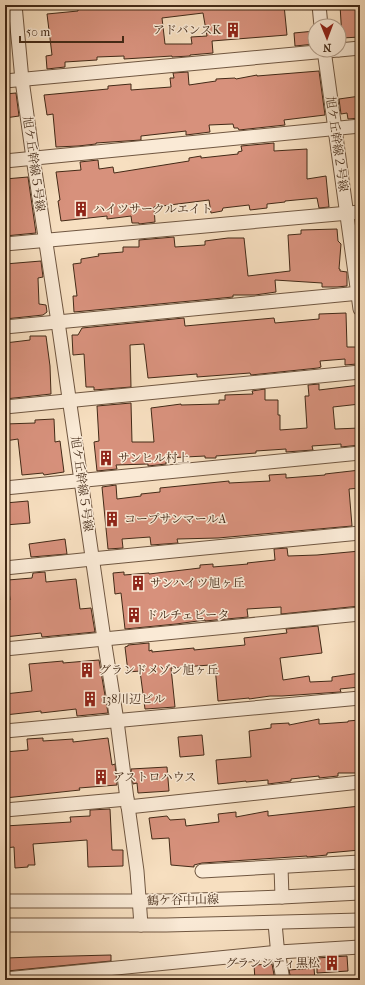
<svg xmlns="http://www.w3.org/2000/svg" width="365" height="985" font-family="'IM FELL French Canon','Noto Serif JP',serif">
<rect width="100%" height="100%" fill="#f7dfc0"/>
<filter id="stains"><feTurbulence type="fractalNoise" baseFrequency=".005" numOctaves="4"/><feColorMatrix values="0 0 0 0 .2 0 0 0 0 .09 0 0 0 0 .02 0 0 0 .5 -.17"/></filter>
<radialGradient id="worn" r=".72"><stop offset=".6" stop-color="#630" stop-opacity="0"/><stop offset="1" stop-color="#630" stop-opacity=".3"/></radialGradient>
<!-- building -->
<g fill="#d7917c" stroke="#432a17" fill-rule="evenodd">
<path d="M102,5H116L117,8L141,5H284L287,35L212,41L213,53L190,55V56L172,57V56L124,59V56L97,57V60L65,62V67L47,69L46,56L52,55L47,14L78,11V7ZM203,13L207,36L191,37L192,44H165L162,18Z"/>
<path d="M340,5H360V37L342,38Z"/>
<path d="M315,31V44L295,46L294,33Z"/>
<path d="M319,71L325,115L284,120L285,125L239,130L238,128H234L233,124L209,125L210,132L186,135V131L141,136V140L96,143V144L78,146L56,147L53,114L47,115L44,95L108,89V86L131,84V90L171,87L170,78H174L173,73L188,72L189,85L216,81V79L235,78L236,79L257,75V76Z"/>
<path d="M16,93L19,116L5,118V94Z"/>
<path d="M360,96V118L348,119L347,113L341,114L339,99Z"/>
<path d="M274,143V151L307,149V179L326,176L329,207L319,208L317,198L285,201V202L267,204V208L250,210L249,205L223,208L222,211L211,213L209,200L154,207L155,222L139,224V223H132L131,216L107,219V216L61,221L58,201L60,200L56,172L81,170L80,162L98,160L99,169L113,167L114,173L189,161V158L201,156V158L238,154V152L242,151L241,146Z"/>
<path d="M28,177L36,233L5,236V179Z"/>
<path d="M337,229L338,241L341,244L339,269H340V271L347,272V286L337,287H322V283L275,280L276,292L255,295H233V297L74,312L73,296H77L73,264L81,263V259L99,256L98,254L123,252V247H139V240L174,237L175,247L205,245V241L228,238H244L248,276L290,271L288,235L301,234V230Z"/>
<path d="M41,261L43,277L38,278L39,304L46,305L47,312L43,315L5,319V264Z"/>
<path d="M346,313L347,347H357V364L345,365V359L320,361L321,367L318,368L251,375L250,373L197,377V374L148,378L144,344L130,345L131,387L94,390V387H86L84,354L73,355L72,335H78L82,328L184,318L185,326L274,318L275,323L319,319V314Z"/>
<path d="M30,336H46L50,366L51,394L5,399V343L30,340Z"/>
<path d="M319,384V390L360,385V404L333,407L335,429L360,428V445L341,447V444L312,446L313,450L286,452V449L256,451V453L216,456V458H205V456L166,458V464L148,466V464L116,465L117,469L97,471L94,442L99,441L97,406L131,403L132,442H154L151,408L181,404V405L219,404V400H225V395L253,394L252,391L265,389V400H278V415H280V430L307,428L305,396H309L308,385Z"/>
<path d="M54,419L55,442L60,441L64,472L44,475L43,473L22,475L18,439L5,441V424L35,423V420Z"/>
<path d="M360,470V488L349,489L352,526L218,538L177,539L178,543L151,545L150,537L122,539L123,548L108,549L102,487L116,485L117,499L141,496V494L160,492V488L229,481V483L270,481L269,475L286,474V478L325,475V474Z"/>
<path d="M28,501L30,523L5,525V503Z"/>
<path d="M65,539L67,554L31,557L29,544Z"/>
<path d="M287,548L288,556L317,555L360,551V606L281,614V607L247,609L248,617L205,621V620L176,624L125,629L121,593L115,594L113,573L124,572V575L149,573V574L200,568V565L213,564V567L248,564L247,563L275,560L274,549Z"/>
<path d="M45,572L46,582L76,579L80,609L91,608L95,632L42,637L41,633L5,637V600H10L8,580L32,578L33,573Z"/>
<path d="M318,626L322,653L280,658L283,680L309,676L310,682L332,681V677L360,673V687L340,689L341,692H340L282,696H270L249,699V698L218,701L215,666L210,667V665L171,668L175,707L145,709L140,671L128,672L125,647L128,646V645L149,643V651L152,650V652L194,648V650L245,645L244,638L287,633L286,629Z"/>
<path d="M99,660L108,713L77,716L76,709L41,713V711L5,715V694L32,691L29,664L63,661V663Z"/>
<path d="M319,719V724L348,722V721L360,720V773H338V776L319,778V776L291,779V781L268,784V780L246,782V781L218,784L216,760L251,757L249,731L271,728V724L289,723V725Z"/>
<path d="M202,735L204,755L180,757L178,737Z"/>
<path d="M43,738V741L73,739V742L108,738L112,765L115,764L117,785L79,788L80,790L5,798V752L28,750L27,739Z"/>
<path d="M167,767L169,791L138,793L137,783L133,784L131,769Z"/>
<path d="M360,806V850L327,853V855L307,857V856L202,863L194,865V867L171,865L169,838L152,839L149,818L167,816L170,820L185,819L186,826L219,822L218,814L236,812V817L268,811V816Z"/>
<path d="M110,809L112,850H123V866L88,867L87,840L33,844L35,865H28V867L15,868L14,847L5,848V826L71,822L70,817L90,816V810Z"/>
<path d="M111,955V961L7,971V958L33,957Z"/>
<path d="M347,956L348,971L317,973V958Z"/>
<path d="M272,964L275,980H255L254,965Z"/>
<path d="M314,968L315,980H291L289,970Z"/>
</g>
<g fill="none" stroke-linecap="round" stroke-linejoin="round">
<defs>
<g id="minor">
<path d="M15,5L22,80L33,158L58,322L104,639L117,721L127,799L137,871L141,925"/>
<path d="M319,5L321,26"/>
<path d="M324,50L360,309"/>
<path d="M339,50L360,48"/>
<path d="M5,81L338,50"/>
<path d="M5,161L360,126"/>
<path d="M5,244L360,212"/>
<path d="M5,327L360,293"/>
<path d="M5,407L360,372"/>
<path d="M5,488L360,453"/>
<path d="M5,568L92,559L360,533"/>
<path d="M5,649L104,639L360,614"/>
<path d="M5,731L360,698"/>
<path d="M128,807L360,782"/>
<path d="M5,810L127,799"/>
<path d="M281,867L282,897"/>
<path d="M202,871L360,862"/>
<path d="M5,901H166L282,897L360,893"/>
<path d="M275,923L277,945L283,980"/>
<path d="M5,925H166L360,920"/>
<path d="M5,979L279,952L360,947"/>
</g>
</defs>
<!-- minor casing -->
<use href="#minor" stroke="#705741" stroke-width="15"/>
<!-- minor -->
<use href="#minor" stroke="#faead6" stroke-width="13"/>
</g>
<!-- icons -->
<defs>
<symbol id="building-bare" viewBox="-9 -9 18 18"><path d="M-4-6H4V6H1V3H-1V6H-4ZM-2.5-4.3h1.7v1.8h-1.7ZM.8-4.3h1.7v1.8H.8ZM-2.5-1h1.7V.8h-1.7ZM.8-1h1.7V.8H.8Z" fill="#8f2418" stroke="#faead6" stroke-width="2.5" paint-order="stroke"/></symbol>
</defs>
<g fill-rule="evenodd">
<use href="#building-bare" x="222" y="19" width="22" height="22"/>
<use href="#building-bare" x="70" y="198" width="22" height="22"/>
<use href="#building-bare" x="95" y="447" width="22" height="22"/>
<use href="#building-bare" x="101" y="508" width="22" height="22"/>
<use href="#building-bare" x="127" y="572" width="22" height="22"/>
<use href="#building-bare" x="123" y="604" width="22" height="22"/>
<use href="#building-bare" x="76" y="659" width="22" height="22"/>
<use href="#building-bare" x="79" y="688" width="22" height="22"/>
<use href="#building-bare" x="90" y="766" width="22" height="22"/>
<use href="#building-bare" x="321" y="952" width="22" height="22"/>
</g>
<g text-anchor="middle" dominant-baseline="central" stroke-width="3" stroke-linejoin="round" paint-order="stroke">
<!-- poi labels -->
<g font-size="12" fill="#432a17" stroke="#faead6" text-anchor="start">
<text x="221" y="30" text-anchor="end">アドバンスK</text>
<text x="93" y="209">ハイツサークルエイト</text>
<text x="118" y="458">サンヒル村上</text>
<text x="124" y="519">コープサンマールA</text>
<text x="150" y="583">サンハイツ旭ヶ丘</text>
<text x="146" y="615">ドルチェビータ</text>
<text x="99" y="670">グランドメゾン旭ヶ丘</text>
<text x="102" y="699">138川辺ビル</text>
<text x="113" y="777">アストロハウス</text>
<text x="320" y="963" text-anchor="end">グランシティ黒松</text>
</g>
<!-- street labels -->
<g font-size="12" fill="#432a17" stroke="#faead6">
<text transform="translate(337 144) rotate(82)">旭ケ丘幹線２号線</text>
<text transform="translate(34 164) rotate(82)">旭ケ丘幹線５号線</text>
<text transform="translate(82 484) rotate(82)">旭ケ丘幹線５号線</text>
<text transform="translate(183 900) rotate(-1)">鶴ケ谷中山線</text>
</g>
</g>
<!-- margin -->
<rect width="365" height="985" fill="none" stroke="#f7dfc0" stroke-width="20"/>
<rect x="6" y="6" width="353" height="973" fill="none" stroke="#432a17" stroke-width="2"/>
<rect x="10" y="10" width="345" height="965" fill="none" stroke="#432a17"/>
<!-- north arrow -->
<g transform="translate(327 38) rotate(179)"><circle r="19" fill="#faead6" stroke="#b19d8a"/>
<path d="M0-3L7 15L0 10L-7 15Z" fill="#8f2418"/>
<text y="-6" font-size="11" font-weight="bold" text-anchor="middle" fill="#432a17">N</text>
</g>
<!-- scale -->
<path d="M20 36v6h103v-6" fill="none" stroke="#432a17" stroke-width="2"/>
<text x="26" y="36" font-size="12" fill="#432a17" stroke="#faead6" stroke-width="3" paint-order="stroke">50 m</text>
<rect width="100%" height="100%" filter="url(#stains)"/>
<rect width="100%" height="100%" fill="url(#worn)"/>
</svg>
